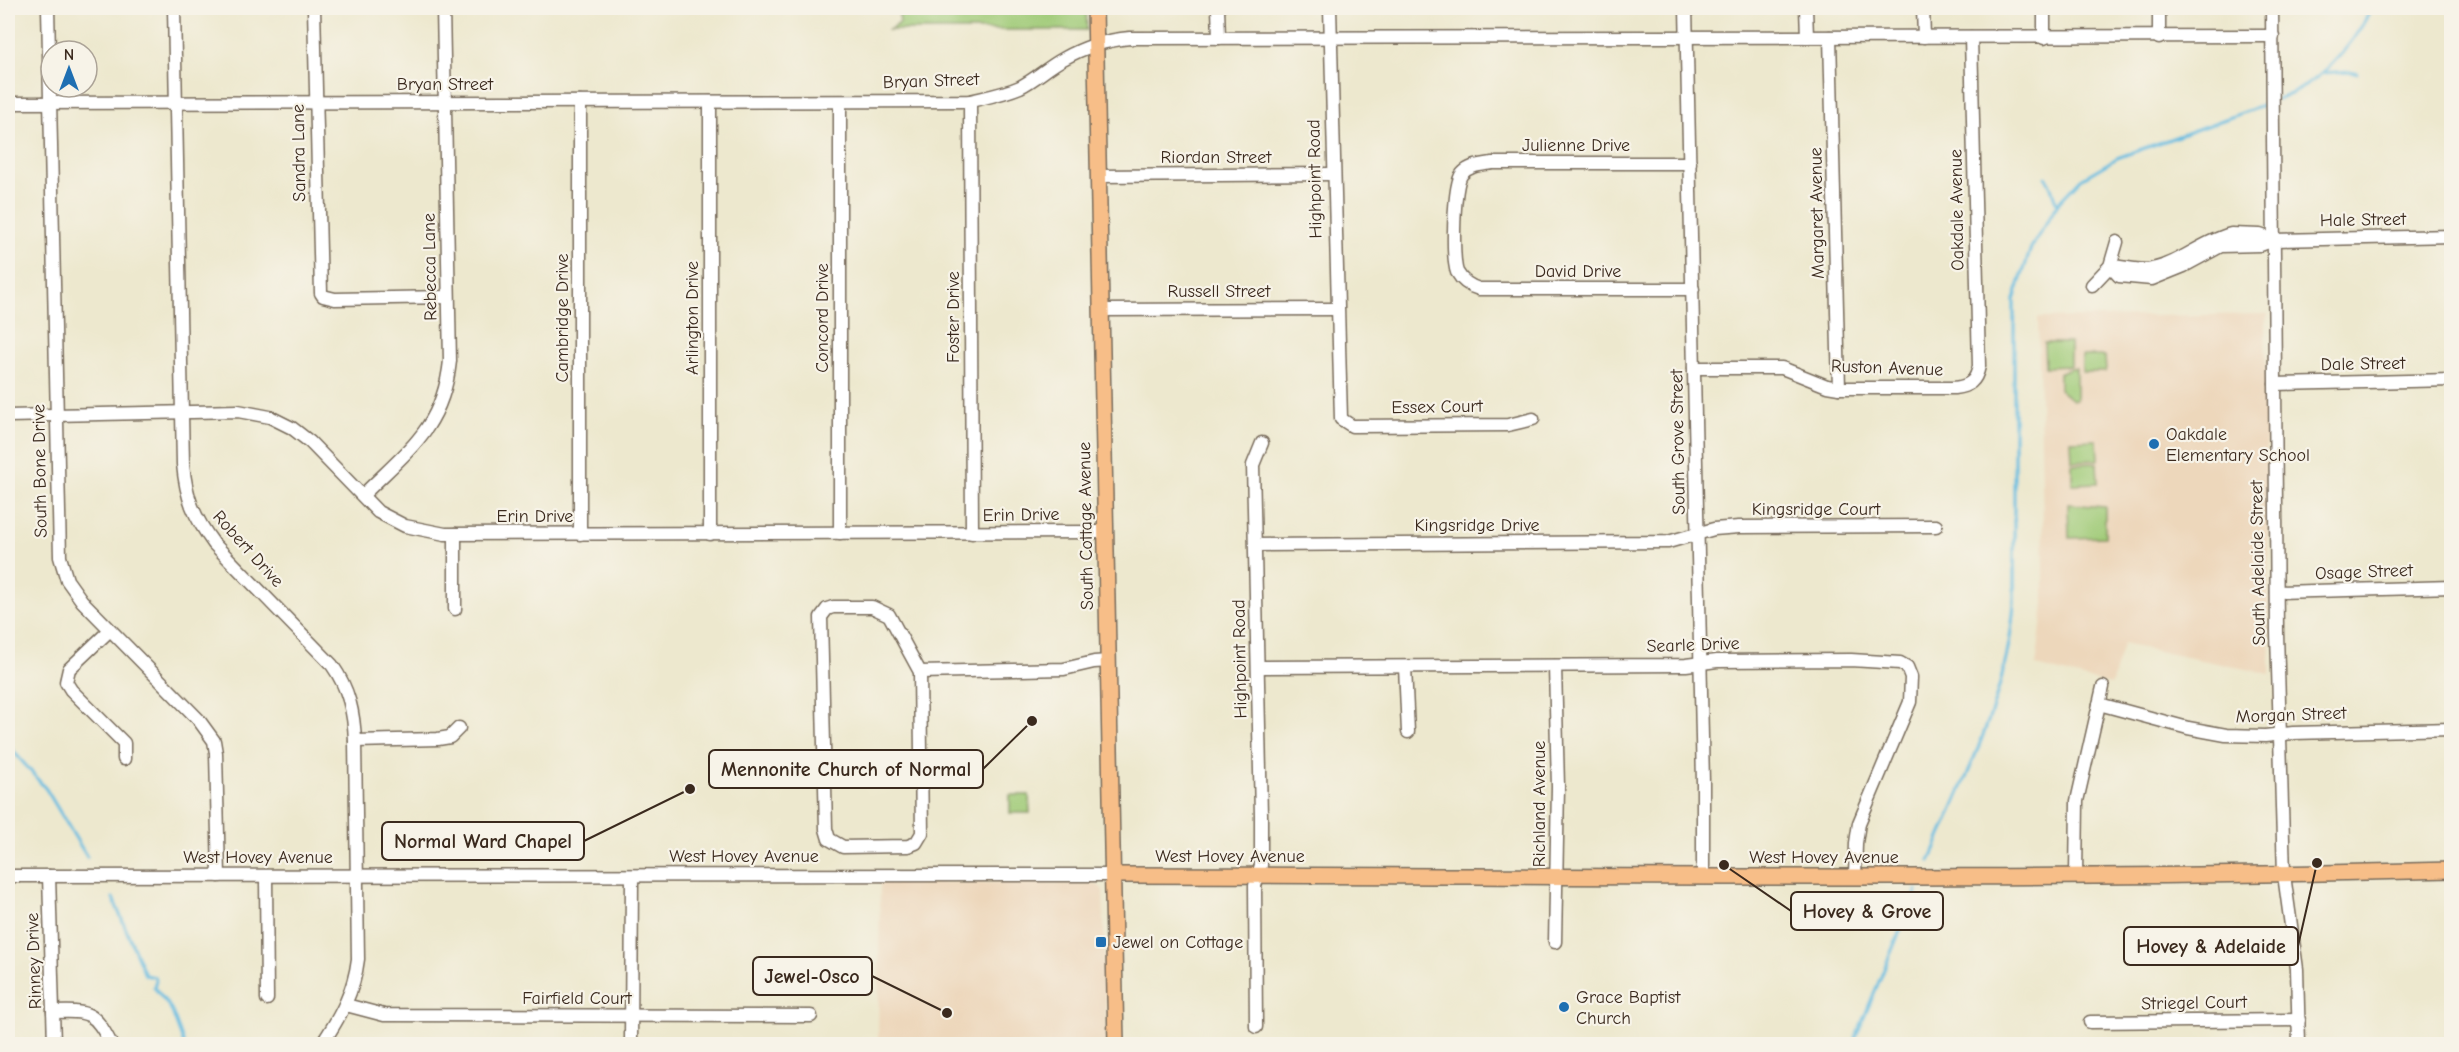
<svg xmlns="http://www.w3.org/2000/svg" width="2459" height="1052" font-family="'Comic Neue',sans-serif">
<rect width="100%" height="100%" fill="#f7f3e8"/>
<filter id="ink" filterUnits="userSpaceOnUse"><feTurbulence type="fractalNoise" baseFrequency=".0167" numOctaves="2"/><feDisplacementMap in="SourceGraphic" scale="12" xChannelSelector="R" yChannelSelector="G"/><feConvolveMatrix kernelMatrix="1 2 1 2 8 2 1 2 1" color-interpolation-filters="sRGB"/></filter>
<filter id="wash" filterUnits="userSpaceOnUse"><feTurbulence type="fractalNoise" baseFrequency=".008" numOctaves="4" result="noise"/><feDisplacementMap in="SourceGraphic" scale="24" xChannelSelector="R" yChannelSelector="G"/><feGaussianBlur stdDeviation="1.35" result="paint"/><feColorMatrix in="noise" values="0 0 0 0 0 0 0 0 0 0 0 0 0 0 0 0 0 1.4 0 .05"/><feComposite in="paint" operator="in"/></filter>
<g filter="url(#wash)">
<rect width="100%" height="100%" fill="#ede8ce"/>
<!-- built -->
<g fill="#edd7bb">
<path d="M2268,314L2265,324L2270,674L2123,644L2111,685L2036,666L2044,604V564L2038,318Z"/>
<path d="M880,882L1096,883L1103,890L1107,1044H878Z"/>
</g>
<!-- green -->
<g fill="#a0cb78" stroke="#6e7a4b" stroke-width="1.5">
<path d="M898,8H1086L1087,30H889L900,23Z"/>
<path d="M2044,343H2070V366L2045,367Z"/>
<path d="M2082,356H2105L2106,372H2082Z"/>
<path d="M2070,368H2076V400H2072L2059,389V373Z"/>
<path d="M2097,440L2098,460L2072,461L2071,441Z"/>
<path d="M2097,463L2098,483L2072,484V464Z"/>
<path d="M2068,504L2105,507V537L2069,538Z"/>
<path d="M1010,795H1029L1030,813H1010Z"/>
</g>
<g fill="none" stroke-linecap="round" stroke-linejoin="round">
<!-- stream -->
<g stroke="#64bce1" stroke-width="3">
<path d="M2322,73L2350,71L2358,73"/>
<path d="M2277,100C2320,84 2351,48 2372,8"/>
<path d="M2045,177C2054,186 2051,196 2058,204"/>
<path d="M8,745L46,789L87,857"/>
<path d="M1930,861C1966,776 2008,696 2014,602V300L2031,248L2059,202L2081,179L2117,158L2270,103"/>
<path d="M113,898L145,975L155,977L156,980L154,987L171,1009L184,1044"/>
<path d="M1853,1044L1917,890"/>
</g>
</g>
</g>
<g filter="url(#ink)">
<g fill="none" stroke-linecap="round" stroke-linejoin="round">
<defs>
<g id="minor">
<path d="M48,8L60,557L67,580L82,601L198,719L214,741L216,753L219,876"/>
<path d="M174,8L183,464C186,498 194,517 214,544L332,665C349,689 354,713 355,741L358,959C354,992 340,1017 322,1044"/>
<path d="M314,8L321,293L323,296L335,299L448,297"/>
<path d="M1218,8L1219,38"/>
<path d="M1330,8L1341,419L1352,426L1508,425L1533,419"/>
<path d="M1686,8L1703,783V876"/>
<path d="M1806,8L1807,37"/>
<path d="M1923,8L1924,37"/>
<path d="M2044,8V38"/>
<path d="M2159,8V38"/>
<path d="M2272,8L2277,633L2284,875L2297,969L2299,1044"/>
<path d="M1830,37L1839,388"/>
<path d="M970,101L972,533"/>
<path d="M580,102V534"/>
<path d="M710,102V534"/>
<path d="M840,102V533"/>
<path d="M8,103L970,101C987,97 1004,94 1020,87C1036,79 1048,67 1063,59C1084,47 1107,40 1130,38L2273,36"/>
<path d="M1690,163H1492C1481,165 1470,165 1462,174C1453,184 1452,259 1457,272C1462,281 1469,286 1479,289H1693"/>
<path d="M1099,176L1333,174"/>
<path d="M2231,234L2260,235L2274,240L2260,245L2221,246L2184,266L2152,279L2119,276L2110,266C2124,266 2139,272 2152,269C2181,263 2203,241 2231,234Z"/>
<path d="M2274,240L2452,236"/>
<path d="M2092,285L2110,266L2117,242"/>
<path d="M1101,310L1337,309"/>
<path d="M1694,368H1782L1827,386L1839,388H1954C1969,386 1976,382 1979,366L1971,37"/>
<path d="M2275,384L2452,380"/>
<path d="M8,416L238,411L270,417L292,428L310,442L378,512L405,526L445,534L1106,532"/>
<path d="M363,495C407,451 443,428 450,361L443,8"/>
<path d="M455,534V609"/>
<path d="M1256,545L1668,542L1714,529L1739,527L1936,526"/>
<path d="M2277,592L2452,587"/>
<path d="M833,607H872L889,615L920,672L922,833L916,843L908,846L843,847L829,839L826,829L821,617L827,609Z"/>
<path d="M110,630L69,669L66,682L71,690L124,743V759"/>
<path d="M1555,666L1558,787L1555,942"/>
<path d="M1259,667L1686,665L1717,661L1851,660L1900,663L1907,667L1911,677L1910,702L1859,823L1856,843L1855,876"/>
<path d="M1405,667L1408,732"/>
<path d="M920,672L1064,669L1094,662L1109,661"/>
<path d="M2099,704L2188,728L2226,735L2265,736L2293,733L2452,729"/>
<path d="M355,741L438,739L450,737L459,728"/>
<path d="M8,876L1113,875"/>
<path d="M49,876L54,1044"/>
<path d="M266,876L267,999"/>
<path d="M2076,876L2077,801L2103,687"/>
<path d="M346,1005L384,1015L811,1016"/>
<path d="M53,1012C89,1011 94,1011 111,1044"/>
<path d="M2090,1022L2299,1020"/>
<path d="M1256,1027L1255,886L1261,865V815L1253,465L1262,443"/>
<path d="M631,1044L632,876"/>
</g>
<g id="major">
<path d="M1095,8L1116,1044"/>
<path d="M1113,875C1559,875 2005,882 2452,870"/>
</g>
</defs>
<!-- minor casing -->
<use href="#minor" stroke="#796c5c" stroke-width="15"/>
<!-- major casing -->
<use href="#major" stroke="#796c5c" stroke-width="18"/>
<!-- minor -->
<use href="#minor" stroke="#fff" stroke-width="12"/>
<!-- major -->
<use href="#major" stroke="#f7be88" stroke-width="15"/>
</g>
</g>
<!-- markers -->
<g fill="#1f6fb2" stroke="#f7f3e8" stroke-width="2">
<circle cx="2154" cy="444" r="6"/>
<rect x="1095" y="936" width="12" height="12" rx="3"/>
<circle cx="1564" cy="1007" r="6"/>
</g>
<g text-anchor="middle" dominant-baseline="central" stroke-width="4.5" stroke-linejoin="round" paint-order="stroke">
<!-- street labels -->
<g font-size="18" fill="#3b2a1e" stroke="#f7f3e8">
<text transform="translate(931 81) rotate(-2)">Bryan Street</text>
<text x="445" y="84">Bryan Street</text>
<text x="1576" y="145">Julienne Drive</text>
<text transform="translate(299 153) rotate(-91)">Sandra Lane</text>
<text x="1216" y="157">Riordan Street</text>
<text transform="translate(1315 179) rotate(-91)">Highpoint Road</text>
<text transform="translate(1957 210) rotate(-91)">Oakdale Avenue</text>
<text transform="translate(1817 213) rotate(-91)">Margaret Avenue</text>
<text transform="translate(2363 220) rotate(-1)">Hale Street</text>
<text transform="translate(430 267) rotate(-91)">Rebecca Lane</text>
<text x="1578" y="271">David Drive</text>
<text x="1219" y="291">Russell Street</text>
<text transform="translate(953 317) rotate(-90)">Foster Drive</text>
<text transform="translate(562 318) rotate(-90)">Cambridge Drive</text>
<text transform="translate(692 318) rotate(-90)">Arlington Drive</text>
<text transform="translate(822 318) rotate(-90)">Concord Drive</text>
<text transform="translate(2363 364) rotate(-1)">Dale Street</text>
<text transform="translate(1887 368) rotate(2)">Ruston Avenue</text>
<text transform="translate(1437 407) rotate(-1)">Essex Court</text>
<text transform="translate(1678 442) rotate(-91)">South Grove Street</text>
<text transform="translate(40 471) rotate(-91)">South Bone Drive</text>
<text x="1816" y="509">Kingsridge Court</text>
<text transform="translate(1021 515) rotate(-1)">Erin Drive</text>
<text x="535" y="516">Erin Drive</text>
<text x="1477" y="525">Kingsridge Drive</text>
<text transform="translate(1086 526) rotate(-91)">South Cottage Avenue</text>
<text transform="translate(248 549) rotate(48)">Robert Drive</text>
<text transform="translate(2258 563) rotate(-91)">South Adelaide Street</text>
<text transform="translate(2364 572) rotate(-2)">Osage Street</text>
<text transform="translate(1693 645) rotate(-2)">Searle Drive</text>
<text transform="translate(1240 659) rotate(-91)">Highpoint Road</text>
<text transform="translate(2291 715) rotate(-2)">Morgan Street</text>
<text transform="translate(1539 804) rotate(-90)">Richland Avenue</text>
<text x="744" y="856">West Hovey Avenue</text>
<text x="1230" y="856">West Hovey Avenue</text>
<text x="258" y="857">West Hovey Avenue</text>
<text x="1824" y="857">West Hovey Avenue</text>
<text transform="translate(34 961) rotate(-92)">Rinney Drive</text>
<text x="577" y="998">Fairfield Court</text>
<text transform="translate(2194 1003) rotate(-1)">Striegel Court</text>
</g>
<!-- poi labels -->
<g font-size="18" fill="#3b2a1e" stroke="#f7f3e8" text-anchor="start">
<text x="2166" y="434">Oakdale<tspan x="2166" dy="21">Elementary School</tspan></text>
<text x="1113" y="942">Jewel on Cottage</text>
<text x="1576" y="997">Grace Baptist<tspan x="1576" dy="21">Church</tspan></text>
</g>
</g>
<!-- callouts -->
<path fill="none" stroke="#3b2a1e" stroke-width="2" d="M1032 721L983 769M690 789L584 841M1724 865L1791 911M2317 863L2298 946M947 1013L872 976"/>
<g fill="#3b2a1e" stroke="#f7f3e8" stroke-width="2">
<circle cx="1032" cy="721" r="6"/>
<circle cx="690" cy="789" r="6"/>
<circle cx="1724" cy="865" r="6"/>
<circle cx="2317" cy="863" r="6"/>
<circle cx="947" cy="1013" r="6"/>
</g>
<g fill="#f7f3e8" stroke="#3b2a1e" stroke-width="2">
<rect x="709" y="750" width="274" height="38" rx="6"/>
<rect x="382" y="822" width="202" height="38" rx="6"/>
<rect x="1791" y="892" width="152" height="38" rx="6"/>
<rect x="2124" y="927" width="174" height="38" rx="6"/>
<rect x="753" y="957" width="119" height="38" rx="6"/>
</g>
<g font-size="20" text-anchor="middle" font-weight="bold" fill="#3b2a1e">
<text x="846" y="776">Mennonite Church of Normal</text>
<text x="483" y="848">Normal Ward Chapel</text>
<text x="1867" y="918">Hovey &amp; Grove</text>
<text x="2211" y="953">Hovey &amp; Adelaide</text>
<text x="812" y="983">Jewel-Osco</text>
</g>
<!-- margin -->
<rect width="2459" height="1052" fill="none" stroke="#f7f3e8" stroke-width="30"/>
<!-- north arrow -->
<g transform="translate(69 69)"><circle r="28" fill="#f7f3e8" stroke="#aca397" stroke-width="1.5"/>
<path d="M0-4.5L10 22L0 15L-10 22Z" fill="#1f6fb2"/>
<text y="-9" font-size="16" font-weight="bold" text-anchor="middle" fill="#3b2a1e">N</text>
</g>
</svg>
